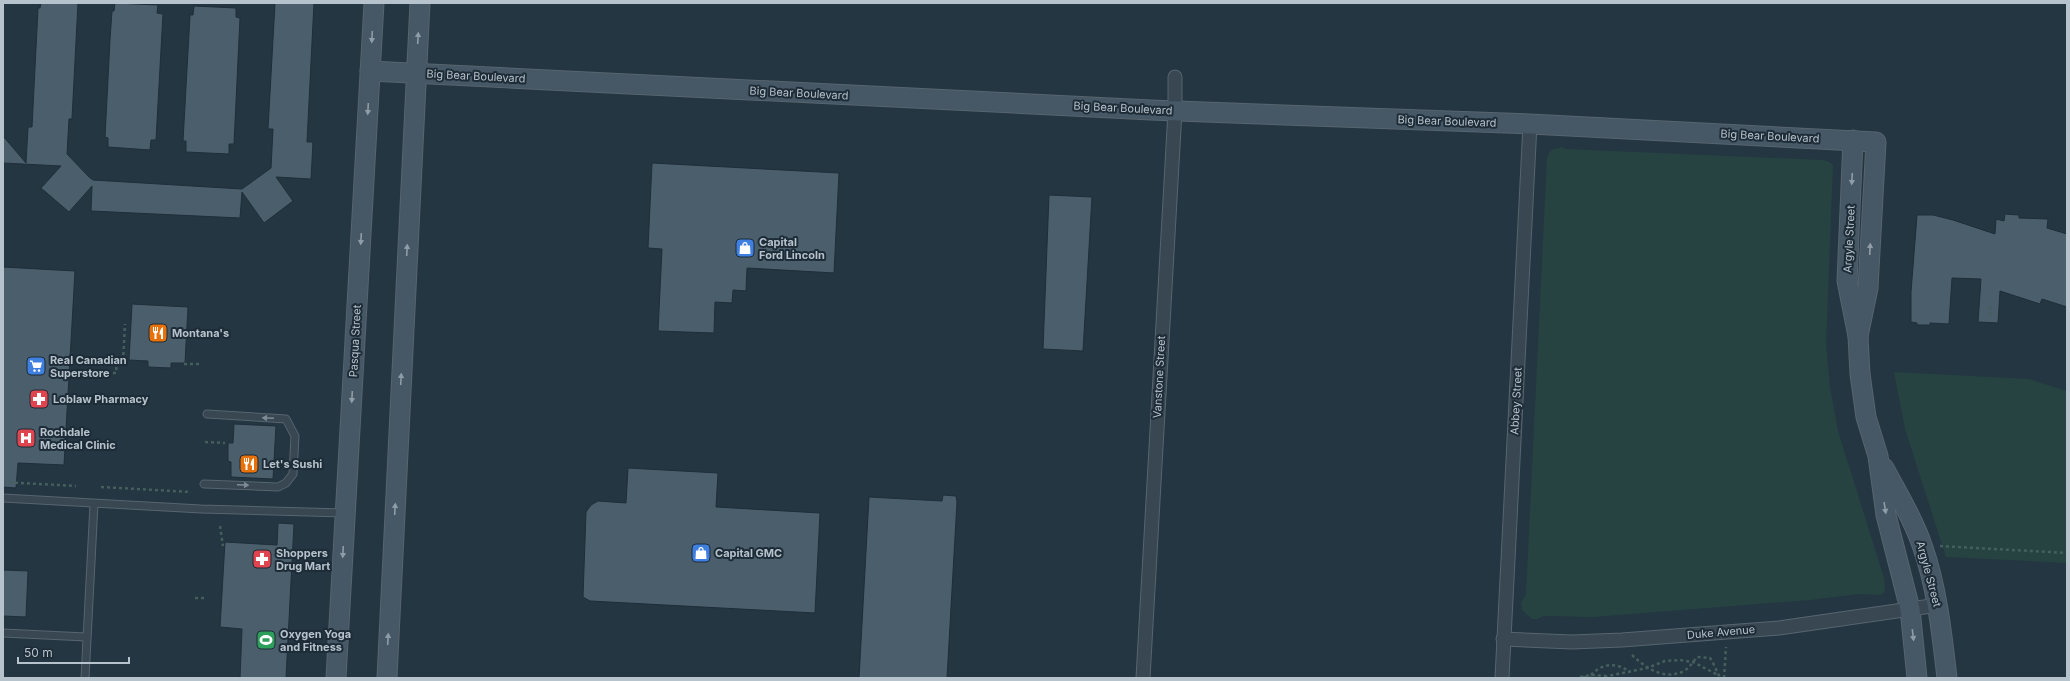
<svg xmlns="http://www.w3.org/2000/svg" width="2070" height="681" font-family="Inter,sans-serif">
<rect width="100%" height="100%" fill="#243642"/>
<!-- green -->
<g fill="#264341">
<path d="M1562,147L1565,149L1822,160L1830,162L1833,166L1826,344L1830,387L1838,431L1884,578L1885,592L1880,595L1859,594L1810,600L1593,617L1543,616L1538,619H1532L1522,610L1521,603L1526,594L1547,157L1551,150Z"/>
<path d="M1894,372L2029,379L2067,391V563L1946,557L1905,429Z"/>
</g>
<!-- building -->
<g fill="#4a5e6b" stroke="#1f2e39">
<path d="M41,3H78L72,119H69L67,154L89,177L93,180L242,189L271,168L273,129H268L275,3H314L307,142H313L311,179L276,177L293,201L264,223L242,192L240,218L91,211L92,186L69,212L41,188L61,166L3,163V136L26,163L28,127H32L38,8H40Z"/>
<path d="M115,3L158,5L157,13L163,14L156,140H151L150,150L108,147V138L105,137L110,39L112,11H114Z"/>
<path d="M194,6L236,8V17L240,18L234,144H229V154L186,152V141H183L190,15H193Z"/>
<path d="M652,163L839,173L834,273L747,268L746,291L733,290L732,303L715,302L714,333L658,331L662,249L648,248Z"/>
<path d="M1049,195L1092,197L1083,351L1043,349Z"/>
<path d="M2005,214L2019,215V218L2048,219L2047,228L2067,234V307L2042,299L2040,304L2000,291L1998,323L1978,322L1981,279L1952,278L1949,324L1930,323V325H1917V323L1911,322V292L1917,215H1933L1953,220L1995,234L1996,219L2004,221Z"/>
<path d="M3,267L75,271L64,465L18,463L16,488L3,487Z"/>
<path d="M132,304L188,307L185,363H171V368L148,367V361L129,360Z"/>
<path d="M234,424L276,426L273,479L231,477V462L228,461V443H233Z"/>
<path d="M628,468L718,473L716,507L820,513L815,613L590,601L583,597L586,512L591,505L598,501L626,503Z"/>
<path d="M943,495L956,496L957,502L947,678H859L869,497L942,501Z"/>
<path d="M278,523L294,524L286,678H240L242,629L220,627L225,542L277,545Z"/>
<path d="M3,570L28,571L26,617L3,616Z"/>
</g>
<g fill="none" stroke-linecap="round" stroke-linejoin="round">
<defs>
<g id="lane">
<path d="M204,484L278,487L286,483L293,474L295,436L286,419L207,414"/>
<path d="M3,498L201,509L344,513"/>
<path d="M3,633L86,637"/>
<path d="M85,678L94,504"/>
</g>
<g id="street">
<path d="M1503,639L1572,642L1622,640L1779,628L1938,605"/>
<path d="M1143,678L1175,111V77"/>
<path d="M1502,678L1530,124"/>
</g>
<g id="secondary">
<path d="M370,71L1151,110L1530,124L1876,142L1868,288L1858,336"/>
<path d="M1853,140L1847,281L1858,336L1860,374L1866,417L1878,456L1886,515L1910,609L1917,678"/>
<path d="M1884,468C1897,493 1913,518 1922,545C1937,587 1942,634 1947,678"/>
<path d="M336,678L374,3"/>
<path d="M387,678L420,3"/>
</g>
</defs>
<!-- lane casing -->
<use href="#lane" stroke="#57656f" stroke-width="9"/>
<!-- street casing -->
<use href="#street" stroke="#57656f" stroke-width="15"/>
<!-- secondary casing -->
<use href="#secondary" stroke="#57656f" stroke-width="21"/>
<!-- path -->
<g stroke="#455f5d" stroke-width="2.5" stroke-dasharray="3 3" stroke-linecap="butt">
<path d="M1990,315V306"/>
<path d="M123,361L125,324"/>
<path d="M184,364H201"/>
<path d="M89,372L116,373L117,360L129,361"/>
<path d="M205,442L225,443"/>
<path d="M3,482L76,486"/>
<path d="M101,487L191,492"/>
<path d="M220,526L223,546"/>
<path d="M1940,546L2067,553"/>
<path d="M195,598H204"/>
<path d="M1632,655C1646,668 1664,681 1684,671C1689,668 1693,662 1697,657L1710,658C1715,665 1717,674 1721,678"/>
<path d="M1591,675C1602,663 1617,662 1630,672"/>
<path d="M1580,677L1591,675L1607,676"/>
<path d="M1583,677L1597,678"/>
<path d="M1605,678L1608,676L1647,668L1665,661L1680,660L1693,662L1718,675"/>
<path d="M1724,678L1726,647"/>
</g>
<!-- lane -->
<use href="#lane" stroke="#394752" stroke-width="7"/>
<!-- street -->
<use href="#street" stroke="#394752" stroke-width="13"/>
<!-- secondary -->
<use href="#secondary" stroke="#465765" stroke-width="19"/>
</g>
<!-- one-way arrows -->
<defs><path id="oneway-solid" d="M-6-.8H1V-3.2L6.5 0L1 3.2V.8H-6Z"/></defs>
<g fill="#8f9da8">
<use href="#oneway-solid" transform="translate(372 37) rotate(93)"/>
<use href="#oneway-solid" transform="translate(418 38) rotate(-87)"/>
<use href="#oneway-solid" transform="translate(368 109) rotate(93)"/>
<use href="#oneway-solid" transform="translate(1852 179) rotate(93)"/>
<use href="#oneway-solid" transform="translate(361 239) rotate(93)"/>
<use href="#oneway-solid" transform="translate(1870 249) rotate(-87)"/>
<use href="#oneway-solid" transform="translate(407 250) rotate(-87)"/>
<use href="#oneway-solid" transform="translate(401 379) rotate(-87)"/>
<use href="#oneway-solid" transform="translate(352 397) rotate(93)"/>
<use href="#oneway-solid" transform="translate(1885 508) rotate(81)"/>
<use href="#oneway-solid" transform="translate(395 509) rotate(-87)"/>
<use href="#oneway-solid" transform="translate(343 552) rotate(93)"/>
<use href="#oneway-solid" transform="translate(1913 635) rotate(83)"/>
<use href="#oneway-solid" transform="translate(388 639) rotate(-87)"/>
</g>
<g fill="#7e8b95">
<use href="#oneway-solid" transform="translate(268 418) rotate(-177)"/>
<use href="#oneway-solid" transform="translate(243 485) rotate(2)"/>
</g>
<!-- icons -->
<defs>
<symbol id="shop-square" viewBox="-11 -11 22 22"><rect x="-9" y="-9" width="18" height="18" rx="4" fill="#3f7fe0" stroke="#1d2c37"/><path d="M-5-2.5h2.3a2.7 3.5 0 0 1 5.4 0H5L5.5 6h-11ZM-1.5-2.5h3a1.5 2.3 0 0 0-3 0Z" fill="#fff"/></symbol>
<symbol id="restaurant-square" viewBox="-11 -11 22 22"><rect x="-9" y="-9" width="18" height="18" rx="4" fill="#e8710a" stroke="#1d2c37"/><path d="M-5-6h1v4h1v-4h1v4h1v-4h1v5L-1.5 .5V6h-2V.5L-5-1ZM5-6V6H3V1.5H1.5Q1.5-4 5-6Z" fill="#fff"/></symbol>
<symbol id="supermarket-square" viewBox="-11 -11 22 22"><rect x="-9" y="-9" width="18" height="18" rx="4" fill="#3f7fe0" stroke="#1d2c37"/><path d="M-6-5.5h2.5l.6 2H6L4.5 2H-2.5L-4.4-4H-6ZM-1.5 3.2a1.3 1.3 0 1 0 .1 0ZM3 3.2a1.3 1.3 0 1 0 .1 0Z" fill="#fff"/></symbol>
<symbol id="pharmacy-square" viewBox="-11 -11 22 22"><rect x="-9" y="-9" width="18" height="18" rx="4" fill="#e0444e" stroke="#1d2c37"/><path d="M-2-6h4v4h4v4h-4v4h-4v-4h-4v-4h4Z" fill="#fff"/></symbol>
<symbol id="hospital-square" viewBox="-11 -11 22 22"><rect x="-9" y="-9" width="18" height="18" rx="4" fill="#e0444e" stroke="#1d2c37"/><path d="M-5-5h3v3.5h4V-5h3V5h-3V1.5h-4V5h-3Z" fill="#fff"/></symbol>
<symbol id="stadium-square" viewBox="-11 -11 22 22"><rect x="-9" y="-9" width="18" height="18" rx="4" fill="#2e9e5b" stroke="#1d2c37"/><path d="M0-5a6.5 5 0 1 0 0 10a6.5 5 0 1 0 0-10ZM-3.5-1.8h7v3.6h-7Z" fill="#fff"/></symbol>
</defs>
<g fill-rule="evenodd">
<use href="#shop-square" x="734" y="237" width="22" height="22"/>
<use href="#restaurant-square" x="147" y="322" width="22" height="22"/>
<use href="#supermarket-square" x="25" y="355" width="22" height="22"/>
<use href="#pharmacy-square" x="28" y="388" width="22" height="22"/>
<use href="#hospital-square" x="15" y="427" width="22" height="22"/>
<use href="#restaurant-square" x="238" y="453" width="22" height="22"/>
<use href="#shop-square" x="690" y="542" width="22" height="22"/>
<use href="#pharmacy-square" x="251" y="548" width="22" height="22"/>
<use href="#stadium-square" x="255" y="629" width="22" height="22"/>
</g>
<g text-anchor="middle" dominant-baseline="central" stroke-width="4" stroke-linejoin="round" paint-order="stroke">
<!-- street labels -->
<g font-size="11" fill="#b6c2cc" stroke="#1d2c37">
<text transform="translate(476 76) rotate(3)">Big Bear Boulevard</text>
<text transform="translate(799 93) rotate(3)">Big Bear Boulevard</text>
<text transform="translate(1123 108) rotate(3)">Big Bear Boulevard</text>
<text transform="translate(1447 121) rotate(2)">Big Bear Boulevard</text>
<text transform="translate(1770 136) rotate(3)">Big Bear Boulevard</text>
<text transform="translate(1849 239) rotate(-87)">Argyle Street</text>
<text transform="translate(355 341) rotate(-87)">Pasqua Street</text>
<text transform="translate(1159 377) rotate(-87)">Vanstone Street</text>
<text transform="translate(1516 401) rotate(-87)">Abbey Street</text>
<text transform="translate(1929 574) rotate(75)">Argyle Street</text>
<text transform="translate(1721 632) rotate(-5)">Duke Avenue</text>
</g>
<!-- poi labels -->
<g font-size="11" font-weight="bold" fill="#b6c2cc" stroke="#1d2c37" text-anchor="start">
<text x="759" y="242">Capital<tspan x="759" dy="13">Ford Lincoln</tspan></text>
<text x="172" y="333">Montana's</text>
<text x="50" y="360">Real Canadian<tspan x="50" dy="13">Superstore</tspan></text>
<text x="53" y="399">Loblaw Pharmacy</text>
<text x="40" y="432">Rochdale<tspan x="40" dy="13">Medical Clinic</tspan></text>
<text x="263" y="464">Let's Sushi</text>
<text x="276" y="553">Shoppers<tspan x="276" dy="13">Drug Mart</tspan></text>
<text x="715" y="553">Capital GMC</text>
<text x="280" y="634">Oxygen Yoga<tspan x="280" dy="13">and Fitness</tspan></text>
</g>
</g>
<!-- border -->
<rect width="2070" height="681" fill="none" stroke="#b6c2cc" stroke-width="8"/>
<!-- scale -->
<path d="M18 657v6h111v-6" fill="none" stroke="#b6c2cc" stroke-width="2"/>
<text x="24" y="657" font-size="12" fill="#b6c2cc" stroke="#1d2c37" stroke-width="3" paint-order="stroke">50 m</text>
</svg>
